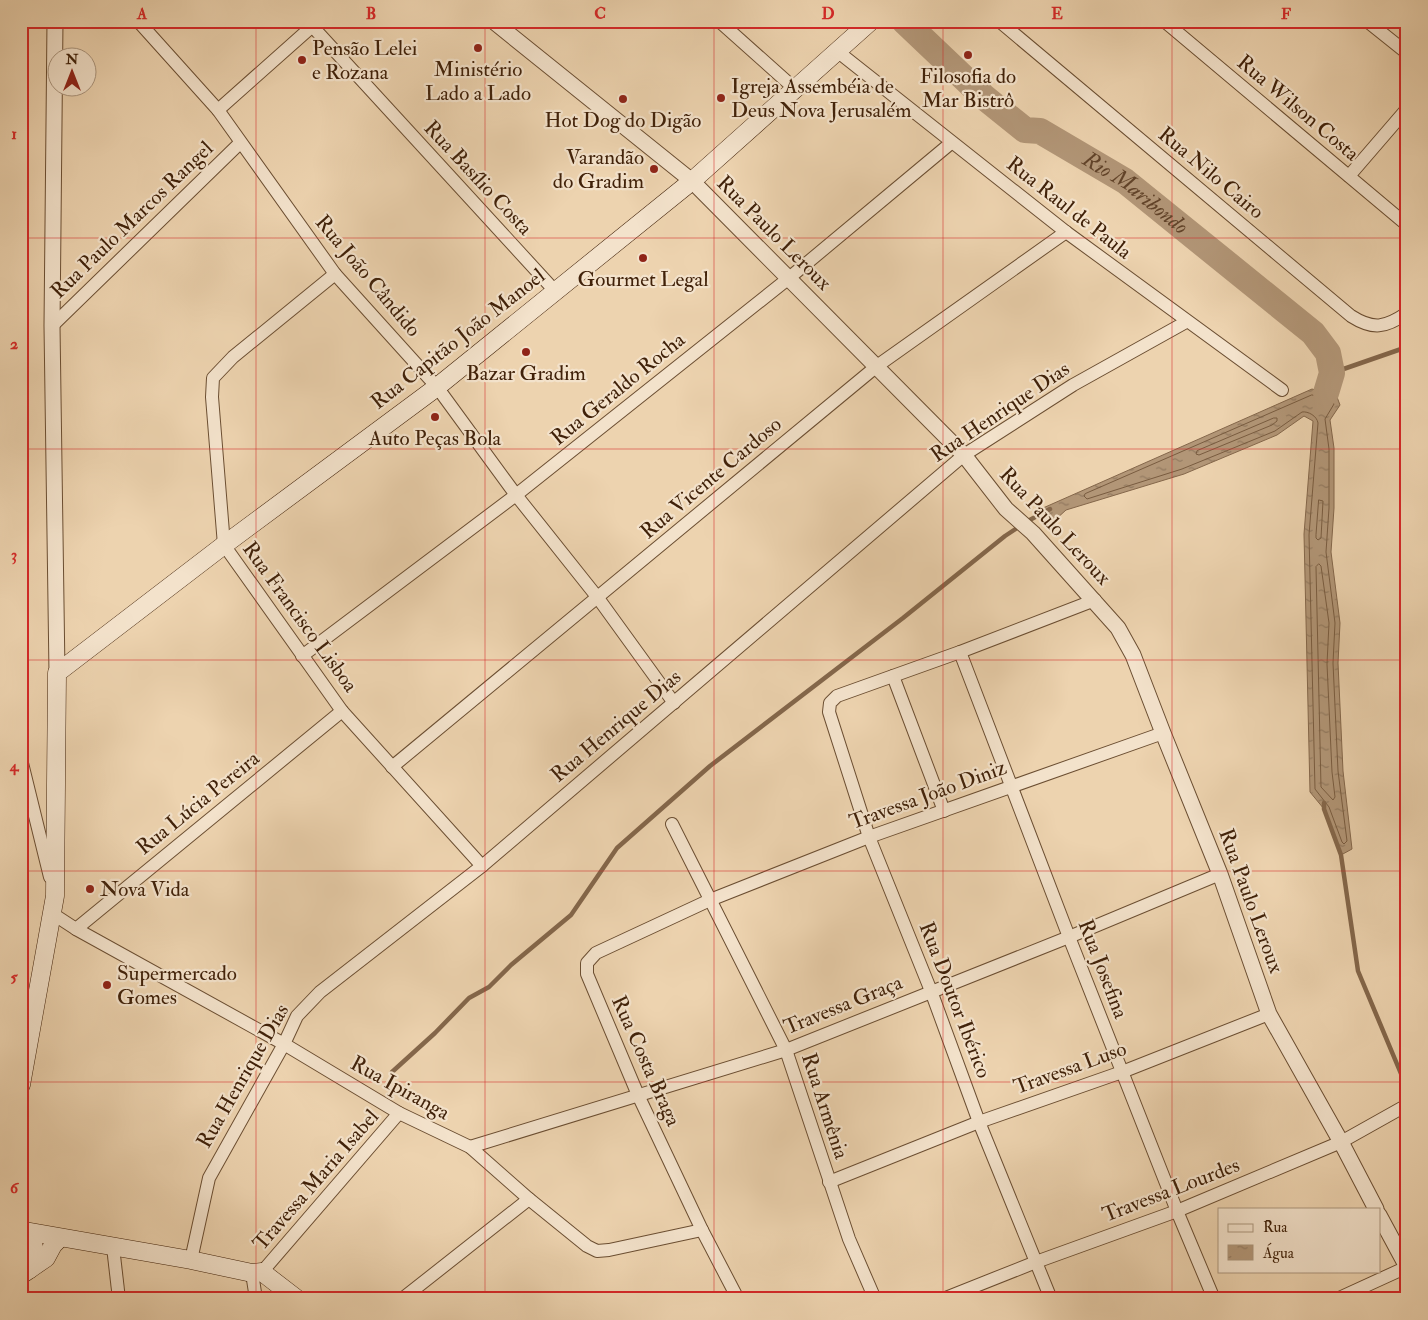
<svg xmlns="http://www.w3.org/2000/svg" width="1428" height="1320" font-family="'IM FELL Double Pica',serif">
<defs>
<pattern id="water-ripples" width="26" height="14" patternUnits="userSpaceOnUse" patternTransform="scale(1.25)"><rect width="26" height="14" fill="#b29677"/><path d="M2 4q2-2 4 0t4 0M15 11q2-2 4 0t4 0" fill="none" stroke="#927a60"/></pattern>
</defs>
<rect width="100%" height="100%" fill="#edd3af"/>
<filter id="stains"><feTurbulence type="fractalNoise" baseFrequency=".004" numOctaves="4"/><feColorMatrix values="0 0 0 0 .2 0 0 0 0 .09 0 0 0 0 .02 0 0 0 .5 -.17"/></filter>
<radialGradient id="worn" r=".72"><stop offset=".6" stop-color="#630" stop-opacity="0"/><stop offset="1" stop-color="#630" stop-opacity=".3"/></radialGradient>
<!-- water -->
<path fill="url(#water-ripples)" stroke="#84674b" d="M1312,389L1337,397L1340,405L1330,420L1334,448V508L1331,552L1340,623L1338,663L1343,771L1352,849L1341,855L1324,809L1310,792L1304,534L1313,421L1304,416L1277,435L1184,474L1066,510L1055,520L1043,508Z"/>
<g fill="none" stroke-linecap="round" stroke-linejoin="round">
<!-- shore -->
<g stroke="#795c40" stroke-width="1">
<path d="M1312,395C1319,396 1330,397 1334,404L1325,419L1329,449V508L1326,552L1335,623L1333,663L1338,771L1347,841L1344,844L1342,842L1329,807L1315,789L1309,535L1318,423C1317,416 1308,411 1302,412L1275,431L1182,469L1087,499L1084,496L1085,494Z"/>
<path d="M1274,418H1277V421L1272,425L1199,455L1196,454L1197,451Z"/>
<path d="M1319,500L1323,501L1321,538L1318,540L1316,538V535Z"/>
<path d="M1319,564L1321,566L1329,623L1327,664L1332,772L1335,797L1333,800L1321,787L1316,567Z"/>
</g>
<!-- stream -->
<g stroke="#84674b" stroke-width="4.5">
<path d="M1332,373L1407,347"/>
<path d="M1026,522L1050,509"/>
<path d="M1324,803V809L1341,855L1358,971L1407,1088"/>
<path d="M392,1072L435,1033L469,998L489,987L511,965L571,915L617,848L710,766L903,618L1005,536L1020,526"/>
</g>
<!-- river -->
<path stroke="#b29677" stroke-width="26" id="s1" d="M904,21L984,97L1025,130L1040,131L1125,181L1313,333L1328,353L1332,373L1326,393"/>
<defs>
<g id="minor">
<path d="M138,21L218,110L335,274L437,387L516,495L598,598L674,703"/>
<path d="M719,21L794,88"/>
<path d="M999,21L1351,316C1373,330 1385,328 1407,313"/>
<path d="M1164,21L1407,225"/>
<path d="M1367,21L1407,53"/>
<path d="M312,26L555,291"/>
<path d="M837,51L1066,232L1282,390"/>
<path d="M218,110L317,22"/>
<path d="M1349,176L1405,111"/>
<path d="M335,274L233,357L213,378L212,397L224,545L342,711L482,866"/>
<path d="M52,326L240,143"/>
<path d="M960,652L1069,937L1177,1211L1214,1299"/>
<path d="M302,656L516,495L789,278L951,143"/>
<path d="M893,676L944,811"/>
<path d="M21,759L50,877"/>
<path d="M392,767L877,366L1066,232"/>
<path d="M672,824L786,1050L849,1239L875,1299"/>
<path d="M53,914L76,929L342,711"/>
<path d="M76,929L284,1044L399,1113L470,1147L529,1199L587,1246L597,1251L609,1250L702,1230"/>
<path d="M470,1147L786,1050L1069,937L1220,874"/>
<path d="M829,1182L979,1122L1122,1072L1269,1014"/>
<path d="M113,1247L119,1299"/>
<path d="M191,1260L209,1178L284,1044L297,1016L320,992L482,866L964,455L1073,385L1186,322"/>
<path d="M262,1272L399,1113"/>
<path d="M252,1273L256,1299"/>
<path d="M21,1291L23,1299"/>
<path d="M402,1299L529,1199"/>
<path d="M738,1299L702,1230L638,1095L587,974V963L596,953L710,900L869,837L1163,733"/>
<path d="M943,1299L1036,1262L1177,1211L1341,1142L1407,1105"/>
<path d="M1051,1299L979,1122L931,991L869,837L829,712L830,703L837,696L960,652L1095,600"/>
<path d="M1337,1299L1407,1267"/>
</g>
<g id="tertiary">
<path d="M55,21L52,326L57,673"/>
<path d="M493,21L692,181L964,455L1006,509L1033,533L1118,628L1133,655L1163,733L1220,874L1269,1014L1341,1142L1376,1209"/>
<path d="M1379,1215L1407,1267"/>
</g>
<g id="secondary">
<path d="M21,1085L55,896L57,673L224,545L437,387L692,181L871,21"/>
<path d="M21,1230C39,1237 34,1255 30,1269L21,1275"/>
<path d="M25,1231L191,1260L252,1273L262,1272L297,1299"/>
<path d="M30,1269L46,1258L53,1245L60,1238"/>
</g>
</defs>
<!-- minor casing -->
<use href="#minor" stroke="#6b4e32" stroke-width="14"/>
<!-- tertiary casing -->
<use href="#tertiary" stroke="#6b4e32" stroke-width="17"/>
<!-- secondary casing -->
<use href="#secondary" stroke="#402109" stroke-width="19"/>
<!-- minor -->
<use href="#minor" stroke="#f3e2cb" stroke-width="12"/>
<!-- tertiary -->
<use href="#tertiary" stroke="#f3e2cb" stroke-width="15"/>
<!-- secondary -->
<use href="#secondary" stroke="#f3e2cb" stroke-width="18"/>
</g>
<!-- grid -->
<path fill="none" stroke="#d62828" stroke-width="1" stroke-opacity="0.55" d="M256,21V1299M485,21V1299M714,21V1299M943,21V1299M1172,21V1299M21,238H1407M21,449H1407M21,660H1407M21,871H1407M21,1082H1407"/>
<!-- markers -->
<g fill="#8f2418" stroke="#f3e2cb" stroke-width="2">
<circle cx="478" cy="48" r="5"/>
<circle cx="968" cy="55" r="5"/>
<circle cx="302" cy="60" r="5"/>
<circle cx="721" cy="98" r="5"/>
<circle cx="623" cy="99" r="5"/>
<circle cx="654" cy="169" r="5"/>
<circle cx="643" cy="258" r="5"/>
<circle cx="526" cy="352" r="5"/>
<circle cx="435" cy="417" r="5"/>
<circle cx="90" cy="889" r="5"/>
<circle cx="107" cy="985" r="5"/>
</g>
<g text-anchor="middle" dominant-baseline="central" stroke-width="4.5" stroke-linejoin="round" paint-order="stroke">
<!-- poi labels -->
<g font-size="21" fill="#402109" stroke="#f3e2cb">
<text x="312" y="48" text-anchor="start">Pensão Lelei<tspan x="312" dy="24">e Rozana</tspan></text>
<text x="478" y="69">Ministério<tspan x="478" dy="24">Lado a Lado</tspan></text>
<text x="968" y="76">Filosofia do<tspan x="968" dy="24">Mar Bistrô</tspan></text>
<text x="731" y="86" text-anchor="start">Igreja Assembéia de<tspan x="731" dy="24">Deus Nova Jerusalém</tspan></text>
<text x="623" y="120">Hot Dog do Digão</text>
<text x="644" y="157" text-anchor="end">Varandão<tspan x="644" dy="24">do Gradim</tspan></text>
<text x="643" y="279">Gourmet Legal</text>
<text x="526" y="373">Bazar Gradim</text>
<text x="435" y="438">Auto Peças Bola</text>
<text x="100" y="889" text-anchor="start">Nova Vida</text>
<text x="117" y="973" text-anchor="start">Supermercado<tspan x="117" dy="24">Gomes</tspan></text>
</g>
<!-- street labels -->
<g font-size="21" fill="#402109" stroke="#f3e2cb">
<text transform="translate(1298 108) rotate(40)">Rua Wilson Costa</text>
<text transform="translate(1211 173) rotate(40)">Rua Nilo Cairo</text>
<text transform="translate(478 178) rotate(47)">Rua Basílio Costa</text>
<text transform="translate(1069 208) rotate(38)">Rua Raul de Paula</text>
<text transform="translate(132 220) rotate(-44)">Rua Paulo Marcos Rangel</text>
<text transform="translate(774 233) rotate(45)">Rua Paulo Leroux</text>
<text transform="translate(368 276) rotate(50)">Rua João Cândido</text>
<text transform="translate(458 339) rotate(-38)">Rua Capitão João Manoel</text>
<text transform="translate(618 389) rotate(-39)">Rua Geraldo Rocha</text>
<text transform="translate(1000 412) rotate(-34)">Rua Henrique Dias</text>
<text transform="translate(711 478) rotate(-40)">Rua Vicente Cardoso</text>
<text transform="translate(1055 526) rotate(47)">Rua Paulo Leroux</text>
<text transform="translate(300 617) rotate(54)">Rua Francisco Lisboa</text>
<text transform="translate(616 726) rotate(-40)">Rua Henrique Dias</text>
<text transform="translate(928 795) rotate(-20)">Travessa João Diniz</text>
<text transform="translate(198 803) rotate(-39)">Rua Lúcia Pereira</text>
<text transform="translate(1251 901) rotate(70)">Rua Paulo Leroux</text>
<text transform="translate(1103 969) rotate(69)">Rua Josefina</text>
<text transform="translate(955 1000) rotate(69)">Rua Doutor Ibérico</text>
<text transform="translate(843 1005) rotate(-22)">Travessa Graça</text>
<text transform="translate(646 1061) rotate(66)">Rua Costa Braga</text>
<text transform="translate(1070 1068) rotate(-20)">Travessa Luso</text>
<text transform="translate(243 1076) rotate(-60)">Rua Henrique Dias</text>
<text transform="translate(400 1088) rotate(29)">Rua Ipiranga</text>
<text transform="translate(825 1106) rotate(72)">Rua Armênia</text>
<text transform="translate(316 1180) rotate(-49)">Travessa Maria Isabel</text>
<text transform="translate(1171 1190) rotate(-21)">Travessa Lourdes</text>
</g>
<!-- water labels -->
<g font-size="22" font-style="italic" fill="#62442a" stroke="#f3e2cb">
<text stroke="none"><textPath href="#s1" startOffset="292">Rio Maribondo</textPath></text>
</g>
</g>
<!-- margin -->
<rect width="1428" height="1320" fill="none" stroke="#edd3af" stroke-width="55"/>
<!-- legend -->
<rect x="1218" y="1208" width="162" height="65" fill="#f3e2cb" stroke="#ab957d"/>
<rect x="1228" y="1224" width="25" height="8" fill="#f3e2cb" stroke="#ab957d"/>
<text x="1263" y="1232" font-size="15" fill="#402109">Rua</text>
<rect x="1228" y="1245" width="25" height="15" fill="url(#water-ripples)" stroke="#ab957d"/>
<text x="1263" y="1258" font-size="15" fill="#402109">Água</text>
<!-- north arrow -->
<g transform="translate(72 72)"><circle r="24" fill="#f3e2cb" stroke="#ab957d"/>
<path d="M0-4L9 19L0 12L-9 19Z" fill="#8f2418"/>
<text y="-8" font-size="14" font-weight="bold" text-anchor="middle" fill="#402109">N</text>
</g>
<rect x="28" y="28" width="1372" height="1264" fill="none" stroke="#d62828" stroke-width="2"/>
<g font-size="16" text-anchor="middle" font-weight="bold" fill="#d62828">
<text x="142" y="19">A</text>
<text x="371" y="19">B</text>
<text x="600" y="19">C</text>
<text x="828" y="19">D</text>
<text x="1057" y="19">E</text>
<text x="1286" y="19">F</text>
<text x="14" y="139">1</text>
<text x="14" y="349">2</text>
<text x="14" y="560">3</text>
<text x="14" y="771">4</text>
<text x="14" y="982">5</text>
<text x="14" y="1193">6</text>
</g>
<rect width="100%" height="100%" filter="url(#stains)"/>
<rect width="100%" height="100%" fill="url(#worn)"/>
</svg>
